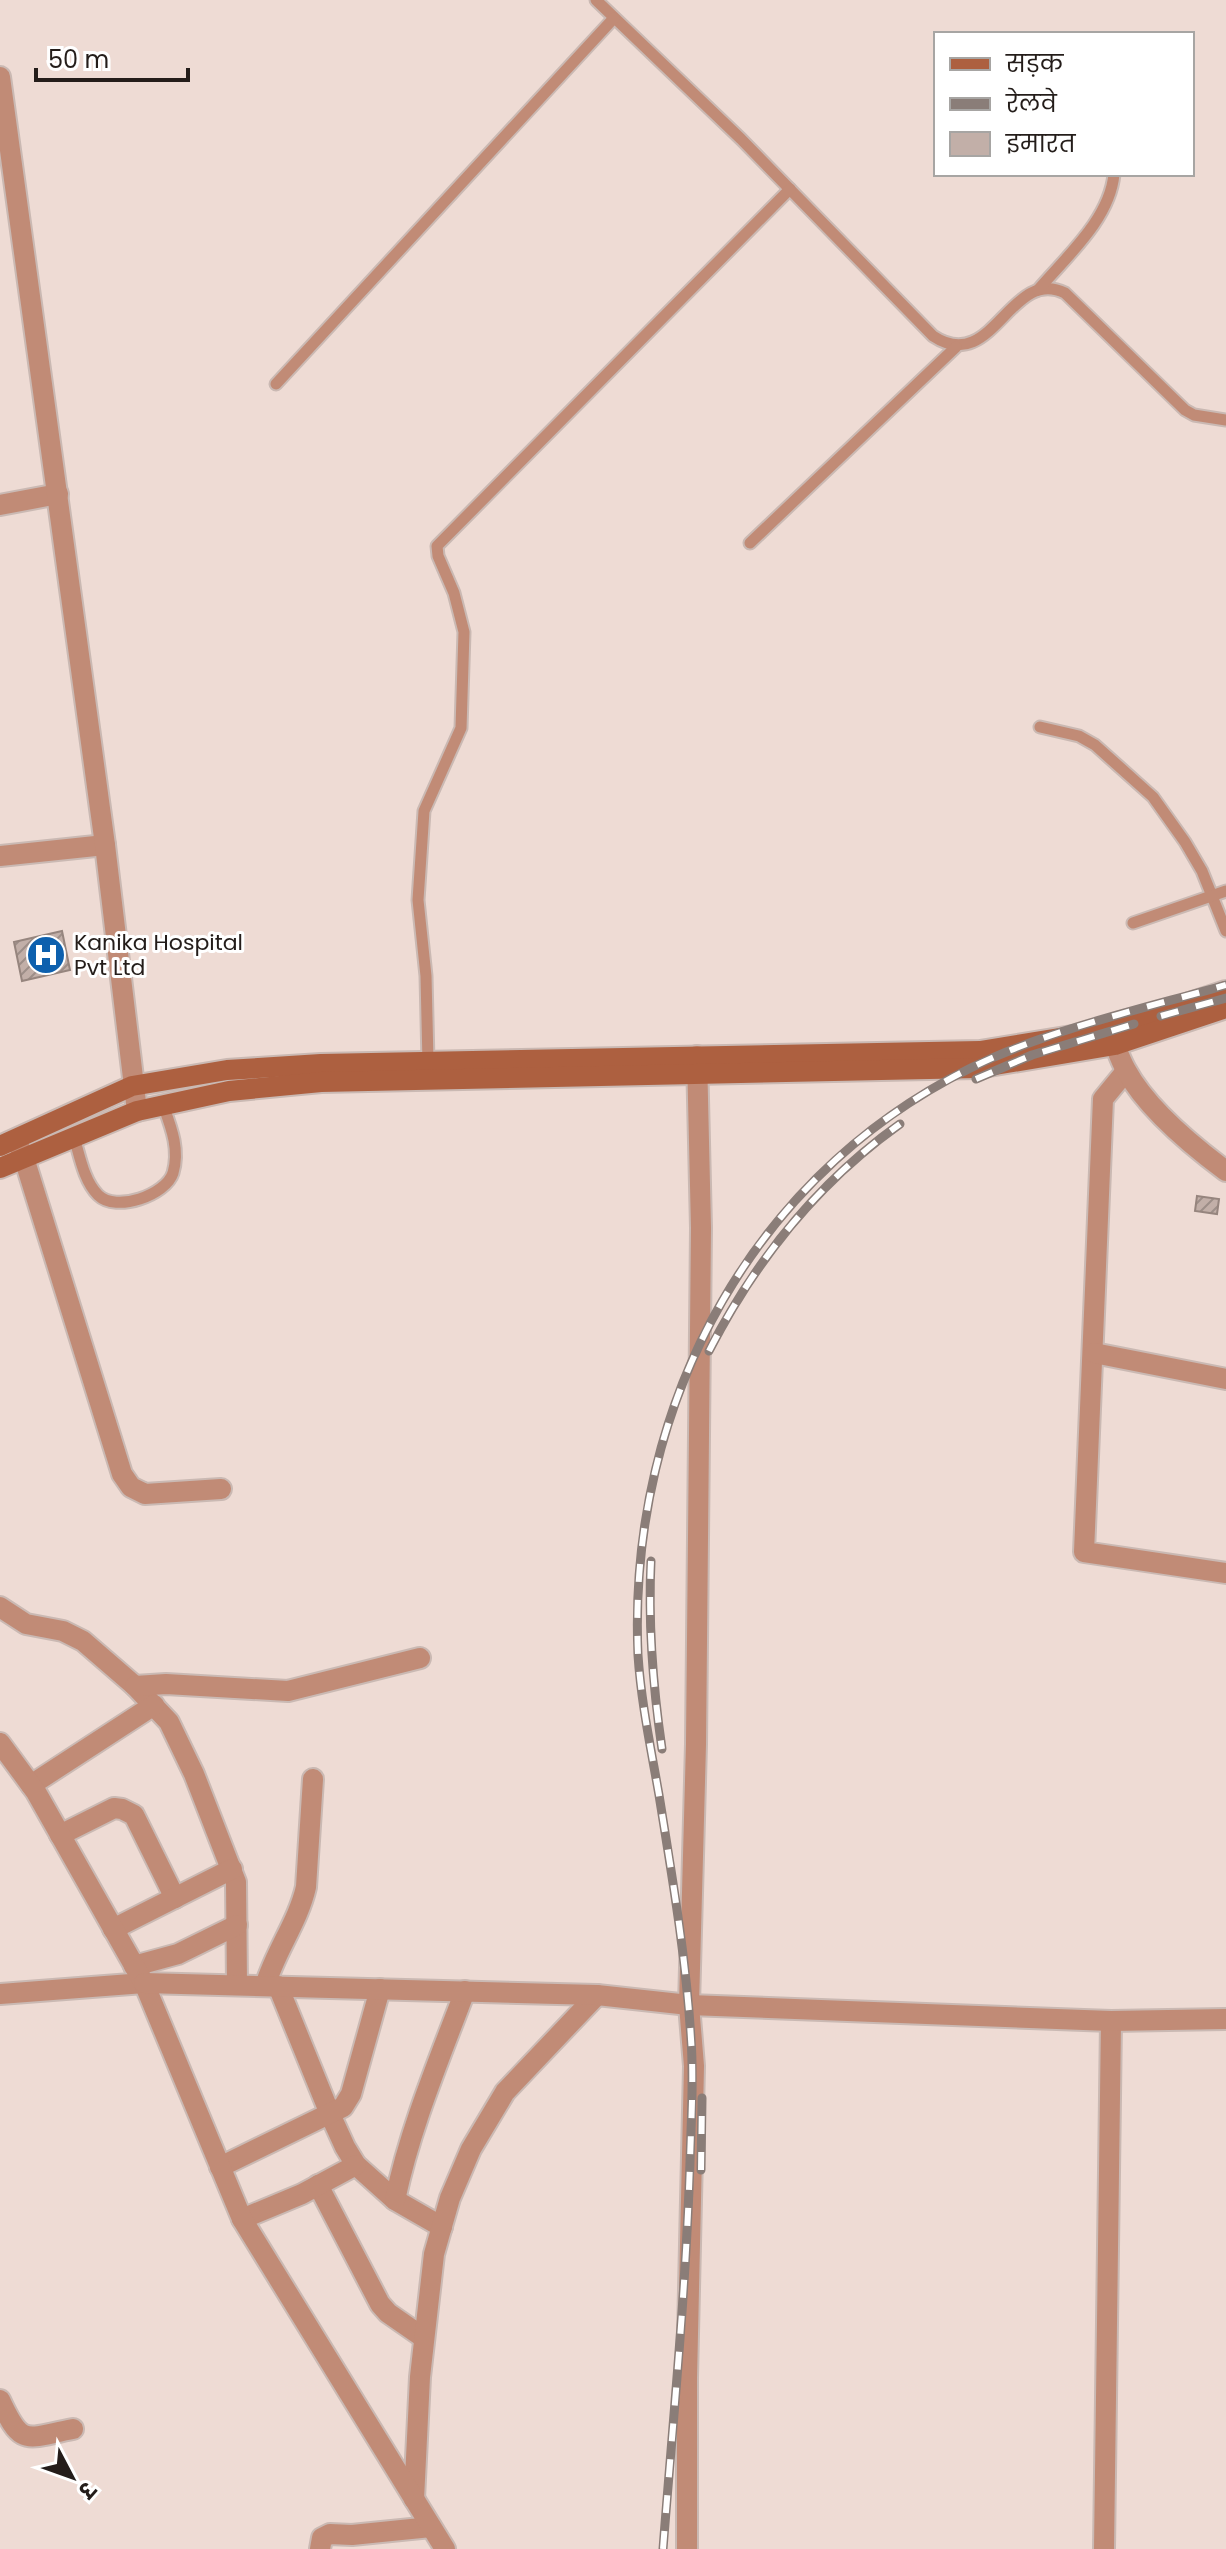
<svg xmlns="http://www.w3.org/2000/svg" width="1226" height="2549" font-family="Poppins,'Noto Sans Devanagari',sans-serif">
<defs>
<pattern id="building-hatch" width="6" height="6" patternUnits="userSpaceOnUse" patternTransform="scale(2)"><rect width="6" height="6" fill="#c2afa8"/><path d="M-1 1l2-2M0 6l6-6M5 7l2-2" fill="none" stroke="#9d8e88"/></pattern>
</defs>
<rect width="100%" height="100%" fill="#eedbd4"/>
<!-- building -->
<g fill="url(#building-hatch)" stroke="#96857e" stroke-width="2">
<path d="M62,931L70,970L22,981L14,942Z"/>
<path d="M1197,1196L1219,1199L1217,1214L1195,1211Z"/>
</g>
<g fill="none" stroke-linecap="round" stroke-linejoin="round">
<defs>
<g id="service">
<path d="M596,0L741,139L933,336C993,376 1010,266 1065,293L1185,410L1194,415L1226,420"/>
<path d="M1038,290C1066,257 1110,219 1114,174"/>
<path d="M276,384L614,18"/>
<path d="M750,543L956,347"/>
<path d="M1040,727L1079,736L1095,745L1153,797L1185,842L1202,871L1226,931"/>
<path d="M1133,923L1226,891"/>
<path d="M428,1062L426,976L418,900L424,811L461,728L464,632L454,593L438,556L437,546L790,189"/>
<path d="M74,1137C80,1157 84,1181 98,1195C116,1213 166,1195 173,1173C180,1149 171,1127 163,1105"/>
</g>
<g id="minor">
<path d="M0,505L58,494"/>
<path d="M0,856L105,845"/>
<path d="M1126,1071L1103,1099L1084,1552L1226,1573"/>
<path d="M17,1142L24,1158L122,1474L131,1487L145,1494L221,1489"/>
<path d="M1094,1353L1226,1379"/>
<path d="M0,1607L26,1624L63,1631L83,1641L135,1686L169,1722L194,1774L236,1882L237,1985"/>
<path d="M135,1686L166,1684L288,1691L420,1658"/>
<path d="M31,1785L154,1705"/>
<path d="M60,1835L114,1808L122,1809L134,1815L175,1898"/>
<path d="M113,1929L232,1869"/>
<path d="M134,1966L178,1954L237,1925"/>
<path d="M265,1986C276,1950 298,1922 306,1887L313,1779"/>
<path d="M278,1986L330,2114L345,2147L356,2165L395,2200L442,2227"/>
<path d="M0,1994L144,1983"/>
<path d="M220,2167L343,2107L351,2094L380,1989"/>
<path d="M318,2185L380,2304L388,2313L424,2338"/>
<path d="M395,2200C410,2128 439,2060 465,1991"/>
<path d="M242,2219L302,2194L356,2165"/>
<path d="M0,2400C22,2448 25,2438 73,2429"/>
<path d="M414,2499L420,2377L434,2254L450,2198L471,2149L505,2092L597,1995"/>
<path d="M320,2549L322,2538L330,2534L352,2535L431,2527"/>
<path d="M687,2549V2378L694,2066L689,2005L696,1744L701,1228L697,1056"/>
<path d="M1104,2549L1111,2021"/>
</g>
<g id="tertiary">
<path d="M0,77L105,845L137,1111"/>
<path d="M1109,1030C1115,1043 1119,1058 1126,1070C1147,1109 1191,1145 1226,1171"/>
<path d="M0,1743L36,1792L144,1983L242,2219L445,2549"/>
<path d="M144,1983L597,1995L689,2005L1111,2021L1226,2019"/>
</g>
<g id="secondary">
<path d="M0,1146L132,1086L227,1070L321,1064L980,1051L1109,1030L1226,991"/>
<path d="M0,1168L137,1111L229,1091L321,1082L977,1068L1115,1045L1226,1008"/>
</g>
</defs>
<!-- service casing -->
<use href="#service" stroke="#cab9b3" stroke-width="15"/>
<!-- minor casing -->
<use href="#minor" stroke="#cab9b3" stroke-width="24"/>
<!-- tertiary casing -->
<use href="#tertiary" stroke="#cab9b3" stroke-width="24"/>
<!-- secondary casing -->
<use href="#secondary" stroke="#cab9b3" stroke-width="24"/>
<!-- service -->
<use href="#service" stroke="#c18b76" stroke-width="11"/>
<!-- minor -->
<use href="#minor" stroke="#c18b76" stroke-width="20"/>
<!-- tertiary -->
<use href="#tertiary" stroke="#c18b76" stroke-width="20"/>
<!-- secondary -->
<use href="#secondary" stroke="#ad6040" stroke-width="20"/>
<defs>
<g id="rail">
<path d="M1161,1016L1226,998"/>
<path d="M976,1079L1032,1055L1134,1024"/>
<path d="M709,1351C755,1261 817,1183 900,1124"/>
<path d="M651,1561C648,1623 653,1687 662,1749"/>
<path d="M701,2170L702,2098"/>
<path d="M663,2549C673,2420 686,2291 690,2162C691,2122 694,2080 691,2039C686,1957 672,1876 659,1795C651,1749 641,1702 638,1655C627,1402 756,1163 992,1058C1065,1026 1149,1007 1226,985"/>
</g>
</defs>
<!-- rail casing -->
<use href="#rail" stroke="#8a7d78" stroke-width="9"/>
<!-- rail -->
<use href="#rail" stroke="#fff" stroke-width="6" stroke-dasharray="18" stroke-linecap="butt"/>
</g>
<!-- icons -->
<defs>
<symbol id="hospital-disc" viewBox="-11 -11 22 22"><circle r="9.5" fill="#0d60ae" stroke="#fff"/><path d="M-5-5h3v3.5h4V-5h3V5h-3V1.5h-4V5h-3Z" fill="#fff"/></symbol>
</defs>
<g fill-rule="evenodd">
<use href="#hospital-disc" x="24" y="933" width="44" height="44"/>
</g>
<g text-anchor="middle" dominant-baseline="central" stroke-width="6" stroke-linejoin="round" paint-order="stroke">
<!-- poi labels -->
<g font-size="22" fill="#241d1a" stroke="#fff" text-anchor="start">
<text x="74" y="942">Kanika Hospital<tspan x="74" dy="25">Pvt Ltd</tspan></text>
</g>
</g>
<!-- legend -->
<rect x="934" y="32" width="260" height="144" fill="#ffffff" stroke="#a7a5a3" stroke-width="2"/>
<rect x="950" y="58" width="40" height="12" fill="#ad6040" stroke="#a7a5a3" stroke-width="2"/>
<text x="1006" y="72" font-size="24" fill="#241d1a">सड़क</text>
<rect x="950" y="98" width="40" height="12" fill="#8a7d78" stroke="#a7a5a3" stroke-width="2"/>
<text x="1006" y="112" font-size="24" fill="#241d1a">रेलवे</text>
<rect x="950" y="132" width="40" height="24" fill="#c2afa8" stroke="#a7a5a3" stroke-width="2"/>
<text x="1006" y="152" font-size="24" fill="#241d1a">इमारत</text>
<!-- north arrow -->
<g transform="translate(72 2477) rotate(131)" stroke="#ffffff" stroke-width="6" paint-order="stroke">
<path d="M0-6L14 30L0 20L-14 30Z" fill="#241d1a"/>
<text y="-12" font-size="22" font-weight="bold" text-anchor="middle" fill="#241d1a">उ</text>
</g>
<!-- scale -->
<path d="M36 68v12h152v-12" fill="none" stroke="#241d1a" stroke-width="4"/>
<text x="48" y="68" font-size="24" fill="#241d1a" stroke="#ffffff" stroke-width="6" paint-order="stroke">50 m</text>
</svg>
